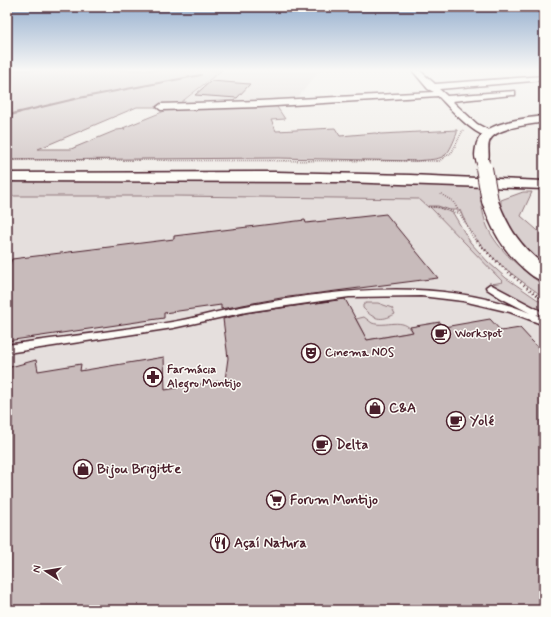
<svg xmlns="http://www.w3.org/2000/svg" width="551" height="617" font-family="Mynerve,sans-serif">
<rect width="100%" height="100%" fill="#f2efeb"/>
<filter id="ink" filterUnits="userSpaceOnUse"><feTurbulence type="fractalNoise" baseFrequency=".025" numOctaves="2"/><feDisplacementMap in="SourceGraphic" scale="8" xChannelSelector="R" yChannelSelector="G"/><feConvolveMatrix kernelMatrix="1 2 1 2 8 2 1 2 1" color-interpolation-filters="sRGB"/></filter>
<g filter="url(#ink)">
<!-- built -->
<g fill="#e5dfdd">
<path d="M222,70H320L295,101L175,107Z"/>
<path d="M7,189L413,190L446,202L463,231L479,252L506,278L544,304V610H7Z"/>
</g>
<!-- green -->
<g fill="#d9d0cf" stroke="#92787d">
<path d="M7,70H222L175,107H137L38,149H71L117,130L125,129L123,128L172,108L275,104L285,119L271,120L276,131L335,128L340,136L375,133L381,134L457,130V133C446,161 445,158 416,161L278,158L7,160Z"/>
<path d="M283,181L371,182L479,187C481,199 482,214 487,226C497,250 523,270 544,286V297C511,274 475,249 460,210H450L438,206H428V207L419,199L175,196H7V182Z"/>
<path d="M523,192H532L521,216L544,236V267C527,251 498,225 501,200Z"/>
<path d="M430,207H437L453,213L470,242L488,262L506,278L544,304V312L511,297L494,285L492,284L503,282Z"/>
<path d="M366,303H378L392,308L395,314C381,322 373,319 363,308V305Z"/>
<path d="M364,317C367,319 369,321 372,323C386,328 403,316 413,332L367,340L356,319Z"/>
</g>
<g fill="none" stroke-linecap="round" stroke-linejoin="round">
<!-- stream-far1 -->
<path stroke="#8b6f75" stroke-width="2" d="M16,113L79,98L201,75"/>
<!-- stream -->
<path stroke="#8b6f75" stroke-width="2.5" d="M7,116L20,112"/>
</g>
<!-- building -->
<g fill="#c8bbbb" stroke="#4a1f2b">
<path d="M211,81L250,84L237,98L195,95Z"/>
<path d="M386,214L438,278L281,298L221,309V305L164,313V318L7,341V271L12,259L174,239V236L305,220L306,223Z"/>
<path d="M345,299L367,340L413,332L410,327L440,322L444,327L490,319L501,331L520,328L544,354V610H7V368L36,360L38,371L81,364L80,371L164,357L165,390L225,380L228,358L223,319L246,313Z"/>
</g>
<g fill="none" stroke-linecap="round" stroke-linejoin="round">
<defs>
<path id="service" d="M490,284L539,310L541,312L539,314L536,315L544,318V325L510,312L463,301L421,296L349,297L246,312L173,328L7,353V345C62,337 117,331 172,322C197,318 221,310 246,306C337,289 442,277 530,313L501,298L487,289L486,287Z"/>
<path id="minor" d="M412,70H419L435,84L544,76V80L439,89L447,96L515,91V95H512L452,101L477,124L492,132L494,134L492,136C477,140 449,107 438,96L259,107L161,110L157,107L161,104L259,101L434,92L428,89Z"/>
<g id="tertiary">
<path d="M544,116V122C530,125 497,127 490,140C486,147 491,156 487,162H477C474,158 475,152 476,147C480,121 524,119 544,116Z"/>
<path d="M490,196L496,198L498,201C509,229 520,246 544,265V281C535,279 530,274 523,268C502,249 491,228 482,201L484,198Z"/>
</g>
<path id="motorway" d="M276,172L410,175L544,181V189L343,182L7,181V173Z"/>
</defs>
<!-- service casing -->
<use href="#service" stroke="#4a1f2b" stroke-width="3"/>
<!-- minor casing -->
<use href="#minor" stroke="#4a1f2b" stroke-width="3"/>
<!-- tertiary casing -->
<use href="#tertiary" stroke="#4a1f2b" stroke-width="3"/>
<!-- motorway casing -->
<use href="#motorway" stroke="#4a1f2b" stroke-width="3"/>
<!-- path-far3 -->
<path stroke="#4a1f2b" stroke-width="1" stroke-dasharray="0.5 1.5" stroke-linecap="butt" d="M7,70L13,73L7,76"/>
<!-- path-far2 -->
<path stroke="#4a1f2b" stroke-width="1.5" stroke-dasharray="0.5 1.5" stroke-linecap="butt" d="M7,160L439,161L452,152L463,130"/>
<!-- path-far1 -->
<g stroke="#4a1f2b" stroke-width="2" stroke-dasharray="0.5 2" stroke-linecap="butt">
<path d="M441,194L453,201L473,237L477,242"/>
<path d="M428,207H436L459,213"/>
</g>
<!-- path -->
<path stroke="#4a1f2b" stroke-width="2.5" stroke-dasharray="1 3" stroke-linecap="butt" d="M477,241C497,264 519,282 544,300"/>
<!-- service -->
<use href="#service" fill="#fdfcf7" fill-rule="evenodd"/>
<!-- minor -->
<use href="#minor" fill="#fdfcf7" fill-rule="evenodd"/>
<!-- tertiary -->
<use href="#tertiary" fill="#fdfcf7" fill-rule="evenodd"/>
<!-- motorway -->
<use href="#motorway" fill="#fdfcf7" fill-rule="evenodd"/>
<defs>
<path id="tertiary-bridge-far1" d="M482,159L484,169"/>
<path id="tertiary-bridge" d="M484,168L490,201"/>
</defs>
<!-- tertiary-bridge-far1 casing -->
<use href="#tertiary-bridge-far1" stroke="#4a1f2b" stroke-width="14" stroke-linecap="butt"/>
<!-- tertiary-bridge casing -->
<use href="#tertiary-bridge" stroke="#4a1f2b" stroke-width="18" stroke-linecap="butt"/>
<!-- tertiary-bridge-far1 -->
<use href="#tertiary-bridge-far1" stroke="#fdfcf7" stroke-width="12"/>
<!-- tertiary-bridge -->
<use href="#tertiary-bridge" stroke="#fdfcf7" stroke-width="16"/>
</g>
</g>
<!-- sky -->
<linearGradient id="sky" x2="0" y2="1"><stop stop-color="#94aece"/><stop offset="0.45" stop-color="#f9f8f6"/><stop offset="1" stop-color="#f9f8f6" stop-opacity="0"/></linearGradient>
<rect width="551" height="156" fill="url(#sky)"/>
<!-- icons -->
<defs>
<symbol id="cafe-ring" viewBox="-11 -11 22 22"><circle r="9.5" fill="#fdfcf7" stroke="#4a1f2b" stroke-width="1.5"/><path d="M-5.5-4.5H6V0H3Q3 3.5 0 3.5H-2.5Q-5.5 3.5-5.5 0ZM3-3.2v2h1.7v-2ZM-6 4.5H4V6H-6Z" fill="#4a1f2b"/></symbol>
<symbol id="theatre-ring" viewBox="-11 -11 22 22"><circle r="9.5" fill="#fdfcf7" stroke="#4a1f2b" stroke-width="1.5"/><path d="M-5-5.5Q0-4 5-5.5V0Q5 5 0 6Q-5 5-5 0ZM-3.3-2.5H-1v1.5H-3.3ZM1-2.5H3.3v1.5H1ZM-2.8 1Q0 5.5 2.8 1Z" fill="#4a1f2b"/></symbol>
<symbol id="pharmacy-ring" viewBox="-11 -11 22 22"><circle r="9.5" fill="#fdfcf7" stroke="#4a1f2b" stroke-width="1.5"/><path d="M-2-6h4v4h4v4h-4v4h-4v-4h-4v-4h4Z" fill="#4a1f2b"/></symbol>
<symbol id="shop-ring" viewBox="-11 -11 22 22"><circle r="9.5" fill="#fdfcf7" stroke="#4a1f2b" stroke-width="1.5"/><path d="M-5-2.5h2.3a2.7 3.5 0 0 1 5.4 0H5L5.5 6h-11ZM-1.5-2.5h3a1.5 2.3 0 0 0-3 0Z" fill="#4a1f2b"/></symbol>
<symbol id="supermarket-ring" viewBox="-11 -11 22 22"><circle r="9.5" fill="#fdfcf7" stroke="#4a1f2b" stroke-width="1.5"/><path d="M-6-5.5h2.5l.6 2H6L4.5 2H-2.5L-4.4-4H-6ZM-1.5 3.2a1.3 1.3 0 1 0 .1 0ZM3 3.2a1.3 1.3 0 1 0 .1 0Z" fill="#4a1f2b"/></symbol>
<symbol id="restaurant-ring" viewBox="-11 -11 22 22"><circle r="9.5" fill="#fdfcf7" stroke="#4a1f2b" stroke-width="1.5"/><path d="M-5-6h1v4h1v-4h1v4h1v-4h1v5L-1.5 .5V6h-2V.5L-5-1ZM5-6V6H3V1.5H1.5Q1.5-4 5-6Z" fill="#4a1f2b"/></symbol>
</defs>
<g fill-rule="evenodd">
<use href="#cafe-ring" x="430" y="323" width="22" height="22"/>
<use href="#theatre-ring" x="300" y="342" width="22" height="22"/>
<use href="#pharmacy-ring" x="142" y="366" width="22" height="22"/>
<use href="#shop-ring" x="364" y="397" width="22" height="22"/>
<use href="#cafe-ring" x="445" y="410" width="22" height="22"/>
<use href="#cafe-ring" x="311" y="434" width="22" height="22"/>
<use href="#shop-ring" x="72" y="458" width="22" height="22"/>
<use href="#supermarket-ring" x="265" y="489" width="22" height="22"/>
<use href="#restaurant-ring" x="209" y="532" width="22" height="22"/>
</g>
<g text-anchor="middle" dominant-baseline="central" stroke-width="3" stroke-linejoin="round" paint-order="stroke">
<!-- poi labels -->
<g font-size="12" font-weight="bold" fill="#4a1f2b" stroke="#fdfcf7" text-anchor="start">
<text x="455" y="334">Workspot</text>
<text x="325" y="353">Cinema NOS</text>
<text x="167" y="370">Farmácia<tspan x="167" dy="14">Alegro Montijo</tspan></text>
</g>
<!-- near-poi labels -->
<g font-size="14" font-weight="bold" fill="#4a1f2b" stroke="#fdfcf7" text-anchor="start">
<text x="389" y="408">C&amp;A</text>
<text x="470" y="421">Yolé</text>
<text x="336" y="445">Delta</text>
<text x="97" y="469">Bijou Brigitte</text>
<text x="290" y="500">Forum Montijo</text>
<text x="234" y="543">Açaí Natura</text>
</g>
</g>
<!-- margin -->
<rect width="551" height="617" fill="none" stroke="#fdfcf7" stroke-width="24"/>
<rect x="12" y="12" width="527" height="593" fill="none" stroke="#4a1f2b" stroke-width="1.5" filter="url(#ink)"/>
<!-- north arrow -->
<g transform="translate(46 571) rotate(282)" stroke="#fdfcf7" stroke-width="3" paint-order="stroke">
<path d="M0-3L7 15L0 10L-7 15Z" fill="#4a1f2b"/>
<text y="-6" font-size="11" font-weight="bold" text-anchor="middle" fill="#4a1f2b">N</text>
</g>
</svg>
